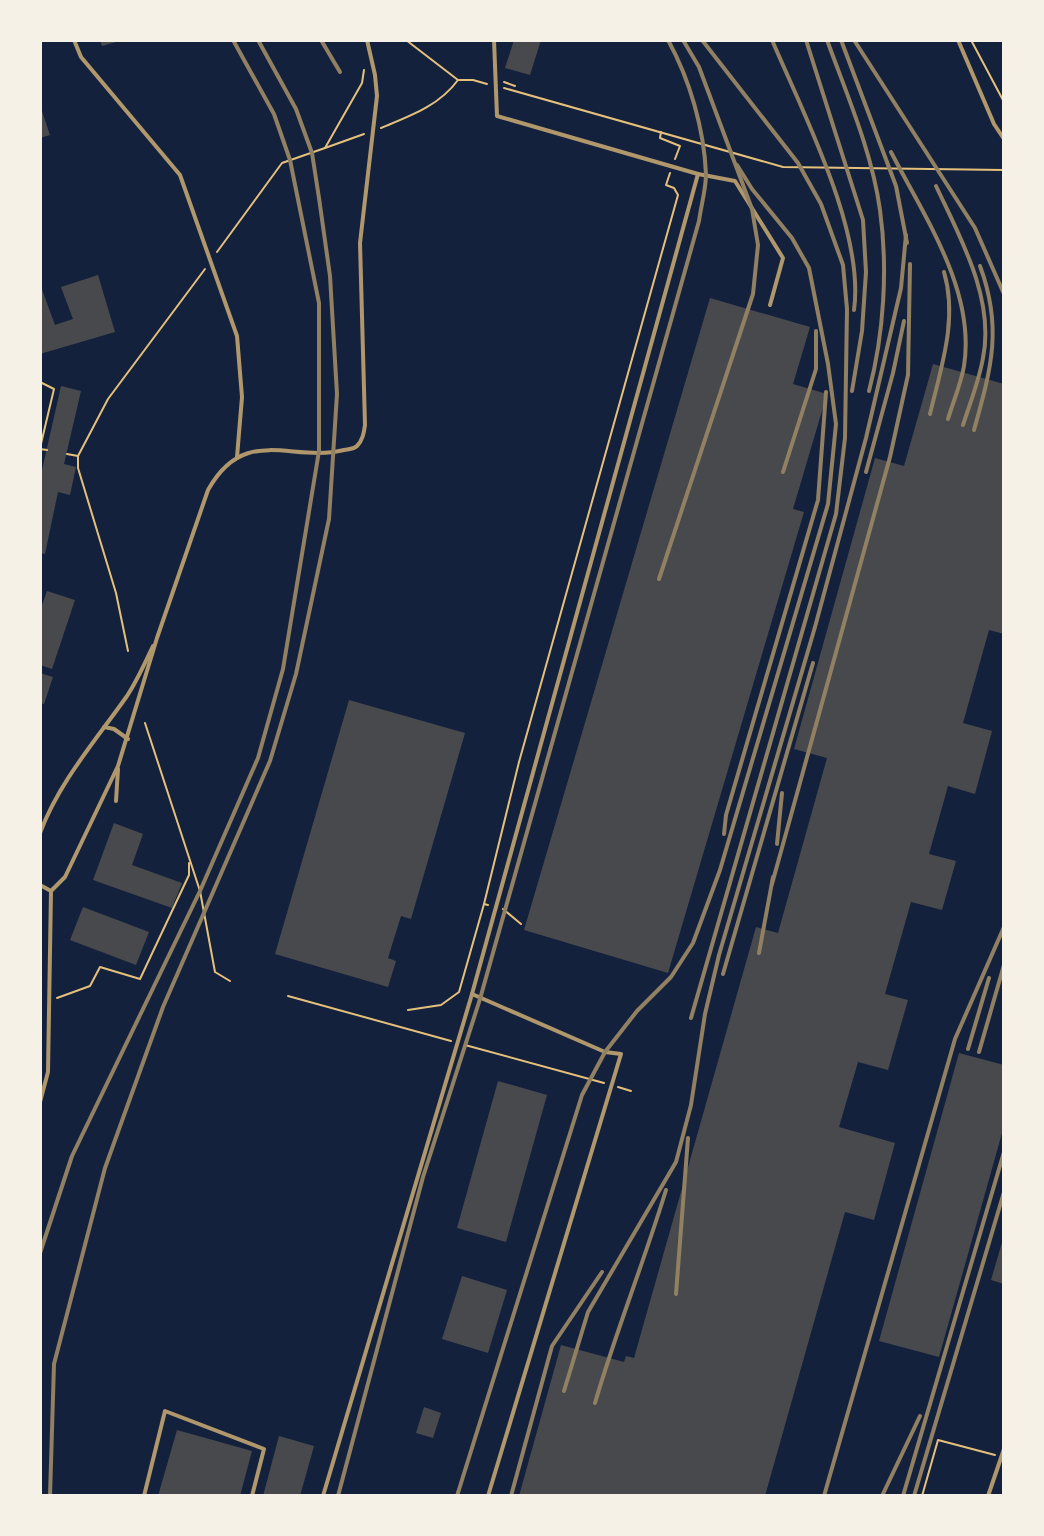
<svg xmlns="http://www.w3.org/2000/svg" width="1044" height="1536" font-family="Rubik,sans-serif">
<rect width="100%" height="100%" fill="#14213d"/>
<!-- building -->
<g fill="#48494c">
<path d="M100,40H119V41L102,46Z"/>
<path d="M514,40H541L530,75L505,68Z"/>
<path d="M40,105L50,135L40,138Z"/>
<path d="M98,275L115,332L40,354V284L55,325L73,319L61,287Z"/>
<path d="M710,298L810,327L793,384L827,394L793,509L804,512L668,973L524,930Z"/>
<path d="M933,364L1004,384V634L989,630L963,723L992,731L975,794L948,786L929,854L956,861L942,910L911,902L885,994L908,1000L888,1070L858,1062L839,1127L895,1143L874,1220L845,1212L765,1496H519L561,1345L624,1362L626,1356L634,1358L756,927L778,933L827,758L794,749L875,458L904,466Z"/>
<path d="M61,386L81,391L64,464L76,467L70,495L58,492L45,554L40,553V479Z"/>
<path d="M47,591L75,600L52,669L40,665V611Z"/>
<path d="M40,673L53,677L44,704L40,703Z"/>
<path d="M349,700L465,733L411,919L401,916L388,958L396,961L388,987L275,954Z"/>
<path d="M114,823L143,834L132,865L182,883L172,908L93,880Z"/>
<path d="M83,907L149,932L136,965L70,940Z"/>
<path d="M959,1053L1004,1065V1126L939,1357L879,1341Z"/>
<path d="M498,1081L547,1095L506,1242L457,1228Z"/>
<path d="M1003,1239H1004V1284L991,1280Z"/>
<path d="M462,1276L507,1290L488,1353L442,1339Z"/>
<path d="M424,1407L441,1413L433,1438L416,1433Z"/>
<path d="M177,1430L252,1451L240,1496H158Z"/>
<path d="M279,1436L314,1446L300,1496H263Z"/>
</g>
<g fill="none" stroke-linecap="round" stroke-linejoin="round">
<!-- path -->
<g stroke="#e5c07b" stroke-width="2">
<path d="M406,40L458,80H473L487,84"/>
<path d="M971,40L1004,102"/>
<path d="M504,82L515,86"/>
<path d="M504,88L783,167L1004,170"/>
<path d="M381,128C410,116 439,106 458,80"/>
<path d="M661,132L660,138L680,146L675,159"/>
<path d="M325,148L364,134"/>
<path d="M217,252L282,163L325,148L362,83L364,70"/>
<path d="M40,382L54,389L40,448"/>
<path d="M40,449L47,450"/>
<path d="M67,454L78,456L108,399L205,269"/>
<path d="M78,456V468L116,593L128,651"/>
<path d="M145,723L200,891L215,972L230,981"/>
<path d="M488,905L484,904L519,762L678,195L674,188L666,185L670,173"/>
<path d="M503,909L521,924"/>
<path d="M288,996L451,1041"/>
<path d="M57,998L90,986L100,967L140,979L189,875V863"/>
<path d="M408,1010L441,1005L459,992L484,904"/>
<path d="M465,1045L604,1083"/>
<path d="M618,1087L631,1091"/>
<path d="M922,1496L938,1440L995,1455"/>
</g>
<!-- service -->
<g stroke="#b1986c" stroke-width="4">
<path d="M74,40L81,57L180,175L237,336L242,397L237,457"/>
<path d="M958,40L994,124L1004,139"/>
<path d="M698,174L735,181L783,258L770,305"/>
<path d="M104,727L114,729L128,739"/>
<path d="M116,801L118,769"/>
<path d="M40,833C59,782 96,740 127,696C137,681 145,663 153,646"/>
<path d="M40,885L51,891"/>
<path d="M472,994L605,1052L621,1054L488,1496"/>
<path d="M40,1102L48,1072L51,891L65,877L118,766L157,638L208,490C245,424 291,463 344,450C349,449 354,449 357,446C363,440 364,432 365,425L360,243L377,96L375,75L367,40"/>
<path d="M144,1496L165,1411L264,1449L252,1496"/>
<path d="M323,1496L472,994L698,174L497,116L494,40"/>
<path d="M988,1496L1004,1449"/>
</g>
<!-- rail -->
<g stroke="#918062" stroke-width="4">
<path d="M321,40L340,72"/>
<path d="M772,40C803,113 865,232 854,310"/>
<path d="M806,40L863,220L866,272L862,331L852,391"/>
<path d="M827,40C847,95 872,152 880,210C888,268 884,334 869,391"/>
<path d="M841,40L896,186L907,243"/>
<path d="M854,40L975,228L1004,294"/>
<path d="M891,152C924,216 976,291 964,366C961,384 953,402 948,419"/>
<path d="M936,186C960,237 995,299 983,358C979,381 970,403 963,425"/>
<path d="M930,414C941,368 958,319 944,272"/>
<path d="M974,430C991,369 1003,328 980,266"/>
<path d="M783,472L816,369V331"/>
<path d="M866,472L893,373L904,321"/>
<path d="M659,579L753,294L758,245L752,209L699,67L683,40"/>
<path d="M724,834L726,815L818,500L826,392"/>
<path d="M777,844L782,793"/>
<path d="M772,884L890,457L908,375L910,264"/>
<path d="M759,953L773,877"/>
<path d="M723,974L813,663"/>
<path d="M691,1018L836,514L845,438L847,309L843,265L821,204L798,163L702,40"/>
<path d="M968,1049L989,978"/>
<path d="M979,1052L1004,965"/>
<path d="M40,1253L72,1156L200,891L258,758L283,669L319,451V303L290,160L274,114L233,40"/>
<path d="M676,1294L688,1138"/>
<path d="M564,1391L588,1312L676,1162L691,1105L705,1014L719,955L815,627L866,438L901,288L906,235"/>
<path d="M595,1403C616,1331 644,1262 666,1190"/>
<path d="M50,1496L54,1364L105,1168L163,1007L270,761L296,674L329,519L337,394L330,276L319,198L312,153L296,109L258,40"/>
<path d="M338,1496L423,1177L480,999L699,221C701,206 706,189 706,174C704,129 690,80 668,40"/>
<path d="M457,1496L582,1095L605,1052L637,1011L671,977L693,943L720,870L828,504L836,424L828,364L809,268L792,238L752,189L737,165"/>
<path d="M511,1496L552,1346L602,1272"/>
<path d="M824,1496L955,1039L1004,927"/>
<path d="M882,1496L920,1416"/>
<path d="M903,1496L1004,1152"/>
<path d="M914,1496L1004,1192"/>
</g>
</g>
<!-- border -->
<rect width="1044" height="1536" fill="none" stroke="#f6f1e7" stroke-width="84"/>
</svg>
